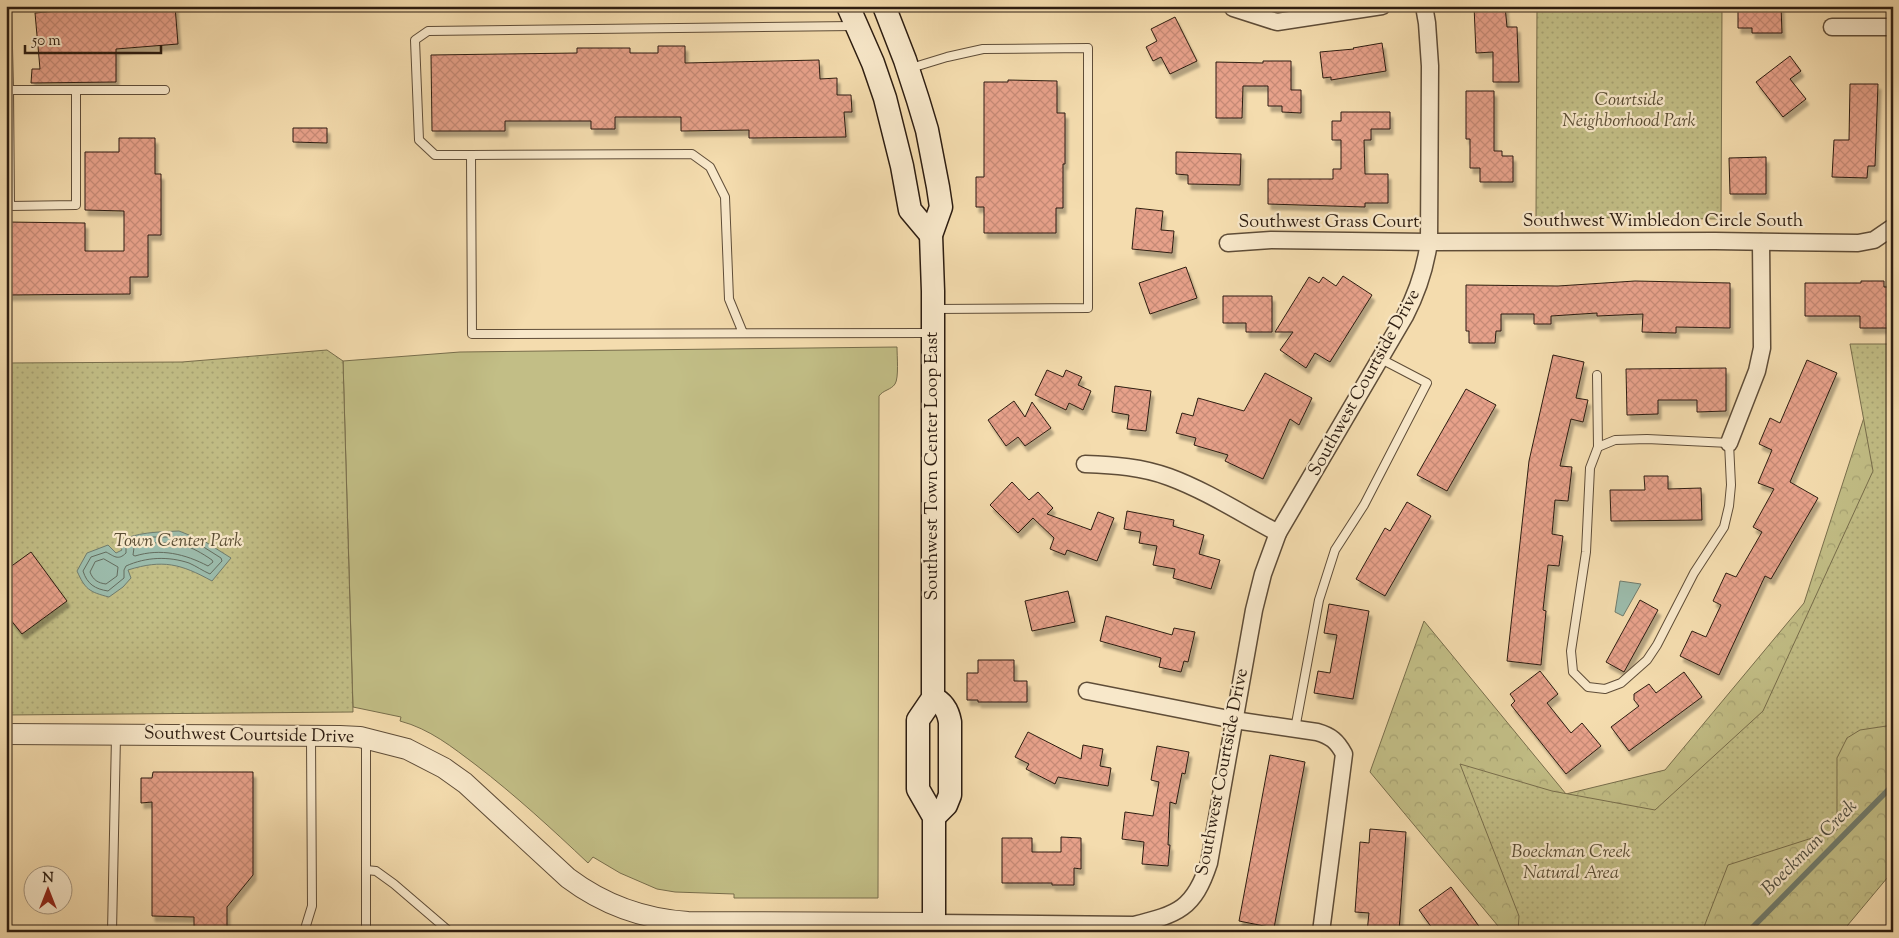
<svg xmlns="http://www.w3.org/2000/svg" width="1899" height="938" font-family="'Sorts Mill Goudy',serif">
<defs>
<pattern id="forest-crowns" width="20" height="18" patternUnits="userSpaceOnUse" patternTransform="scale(1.25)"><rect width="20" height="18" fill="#c2be86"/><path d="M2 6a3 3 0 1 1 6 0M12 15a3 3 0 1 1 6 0" fill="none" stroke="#a7a373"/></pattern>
<pattern id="park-dots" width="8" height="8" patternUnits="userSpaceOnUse" patternTransform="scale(1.25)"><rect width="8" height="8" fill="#c2be86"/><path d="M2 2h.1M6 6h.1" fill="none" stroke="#a7a373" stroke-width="1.8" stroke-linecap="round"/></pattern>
<pattern id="building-cross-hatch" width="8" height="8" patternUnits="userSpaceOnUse" patternTransform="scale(1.25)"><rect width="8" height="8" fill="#e7a18a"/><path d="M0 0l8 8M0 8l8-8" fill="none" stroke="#c68a76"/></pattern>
<filter id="shadow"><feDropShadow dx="3" dy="5.5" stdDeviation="1" flood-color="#0004"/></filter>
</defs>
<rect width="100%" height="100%" fill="#f4dcae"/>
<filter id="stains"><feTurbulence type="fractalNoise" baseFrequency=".004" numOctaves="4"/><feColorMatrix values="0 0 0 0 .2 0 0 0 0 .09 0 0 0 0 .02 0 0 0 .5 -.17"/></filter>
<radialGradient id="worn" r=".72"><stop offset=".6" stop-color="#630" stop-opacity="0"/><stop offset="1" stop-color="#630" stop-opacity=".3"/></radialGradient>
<!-- green -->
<path fill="#c2be86" stroke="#786e4c" d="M897,347C897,356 899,378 895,384C891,390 883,390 879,396L878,898H734V894L675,892L657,889L620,873L593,857L588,863C552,829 515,795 476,765C452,747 430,729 400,721L401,717L353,707L343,361L460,352Z"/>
<!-- forest -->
<path fill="url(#forest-crowns)" stroke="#786e4c" d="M1893,361V871L1842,932H1503L1370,772L1424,621L1566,794L1665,770L1804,603L1879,371Z"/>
<!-- park -->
<g fill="url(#park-dots)" stroke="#786e4c">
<path d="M1537,6H1722L1721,219L1536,217Z"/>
<path d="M1850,344H1893V725L1860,730L1847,738L1837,758V830L1728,865L1702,932H1518L1519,916L1460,764L1552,791L1655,810L1763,711L1873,471Z"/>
<path d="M327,350L343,361L353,712L6,715V363L182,362Z"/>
</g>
<!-- water -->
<g fill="#9cbcac" stroke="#707c6e">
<path d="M179,531L204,541L231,558L212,581C181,564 163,559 128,570L131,578L123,587L109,597C89,592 85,589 77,571L87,553L108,545L116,553L122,550L117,542C137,532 157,532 179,531Z"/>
<path d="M1620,581L1641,584L1623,616L1615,612Z"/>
</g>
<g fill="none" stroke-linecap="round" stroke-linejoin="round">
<!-- shore -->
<g stroke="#646c5e" stroke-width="1">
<path d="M153,537H179L202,546L221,558L222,561L210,574C203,571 196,566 189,563C168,556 146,557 126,566L124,570V578L108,591C95,589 87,584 83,571L91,557L106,552C114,556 118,561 126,553V543Z"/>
<path d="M153,543C179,542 190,545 212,560L213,562L208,566C185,554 161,548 135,556L133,555L134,548Z"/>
<path d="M104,559L118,567L117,576L106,584C98,583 93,580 90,572L95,562Z"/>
</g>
<!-- stream -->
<path stroke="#707c6e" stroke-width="5.5" d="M1748,932L1893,785"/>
</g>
<!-- building -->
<g fill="url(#building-cross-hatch)" stroke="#2d1d11" filter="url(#shadow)">
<path d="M116,6H175L178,44L116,49V82L31,83L32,69H40L35,13Z"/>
<path d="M1474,6H1505L1507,27H1517L1519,82H1493V52L1476,53Z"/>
<path d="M1738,6H1781L1782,33H1752V28H1738Z"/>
<path d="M1175,17L1197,61L1170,74L1161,57L1153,61L1146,47L1157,41L1151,29Z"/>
<path d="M1382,43L1386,71L1331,80V77L1323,78L1320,52L1354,49L1353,48Z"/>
<path d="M658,46H685V63L819,60L820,79L837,78V95H851L852,112H844L846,137L749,138V130L681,131V117H615V129H591V121H505V131H432L431,55L577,53V48H630V53H658Z"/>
<path d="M1790,56L1801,71L1790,79L1806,99L1783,117L1756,82Z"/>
<path d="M1263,61H1291V90H1301V113L1282,112V106H1268V86H1243L1242,118H1216V62L1263,63Z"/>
<path d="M1008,80L1057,81V113H1065V164H1063V208H1056V233H984V207H976V177H984V82H1008Z"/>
<path d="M1850,84H1878L1875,166H1868L1867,178L1832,177L1834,140H1849Z"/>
<path d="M1466,91H1494V151H1502V156H1513V182H1480V168H1470V139H1466Z"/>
<path d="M1341,112H1390V129H1371V140H1364L1365,174H1388V203H1365V207L1268,204V179H1333V169H1341V140H1332V121H1341Z"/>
<path d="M293,128H327V143L293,142Z"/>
<path d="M119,138H155V174H161V235H148V277H130V294L6,295V222L85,223V251H124V211L85,210V152H119Z"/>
<path d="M1176,152L1241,154L1240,185L1188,184V175L1176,174Z"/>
<path d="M1766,157V194H1730L1729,158Z"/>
<path d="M1136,208L1163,211L1161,230L1174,231L1172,253L1132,249Z"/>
<path d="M1186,267L1197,298L1150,314L1139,283Z"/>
<path d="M1343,276L1372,295L1330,362L1315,353L1306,368L1280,350L1293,332H1275L1309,277L1319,283L1323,277L1336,286Z"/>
<path d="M1635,281L1730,283V328L1676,327V333L1642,332L1643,314L1597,316V313L1551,316V324H1534V314H1501V331H1496L1495,343H1469V331H1466V285L1558,286Z"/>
<path d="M1861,281H1884V287H1893V328H1860V316H1805V283H1861Z"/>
<path d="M1223,296H1272V332H1246V323H1223Z"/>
<path d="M1553,355L1584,362L1576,398L1588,400L1583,422L1571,419L1560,466L1572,467L1568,501L1555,500L1552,534L1563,536L1559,566L1548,565L1543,610L1546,611L1541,665L1507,661L1529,461Z"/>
<path d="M1807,360L1837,373L1790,482L1818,498L1771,579L1765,576L1719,675L1680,656L1692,631L1706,637L1721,605L1713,601L1726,573L1736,577L1762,532L1753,527L1774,489L1758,483L1772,450L1759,444L1770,418L1780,423Z"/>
<path d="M1726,368V411L1697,412V400H1658V414L1627,415L1626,369Z"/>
<path d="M1047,370L1063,377L1066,370L1082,377L1078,385L1091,391L1083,410L1069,403L1066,410L1035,395Z"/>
<path d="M1265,373L1312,398L1299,425L1290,419L1263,479L1225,461L1228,455L1194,445L1196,438L1176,433L1182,413L1193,416L1198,398L1244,411Z"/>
<path d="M1115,386L1151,391L1146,431L1127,429L1129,415L1112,412Z"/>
<path d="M1466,389L1496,405L1447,491L1417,475Z"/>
<path d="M1014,401L1025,417L1032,402L1051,428L1025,446L1018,437L1006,446L988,420Z"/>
<path d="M1644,476H1668V489L1701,488L1702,520L1611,521L1610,490H1645Z"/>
<path d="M1012,482L1029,500L1038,492L1053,508L1047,514L1091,530L1098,512L1114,518L1097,561L1067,550L1065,555L1050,549L1054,538L1033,518L1018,533L990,505Z"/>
<path d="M1407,502L1431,516L1385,596L1356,579L1385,528L1390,531Z"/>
<path d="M1127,511L1174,520L1173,526L1204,535L1199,554L1220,560L1211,589L1173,578L1175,569L1153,565L1157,546L1139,543L1141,532L1124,529Z"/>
<path d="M31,552L67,601L22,634L6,614V570Z"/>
<path d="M1068,591L1075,622L1032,631L1025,601Z"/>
<path d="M1640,600L1658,610L1624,672L1606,662Z"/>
<path d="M1329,604L1369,611L1353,699L1314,693L1318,671L1330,673L1337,635L1324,633Z"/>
<path d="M1106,616L1172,635L1174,628L1195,632L1188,662L1184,661L1181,672L1159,667L1161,658L1100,641Z"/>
<path d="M978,660H1014V681H1027V702H978V700H967V673H978Z"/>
<path d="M1540,671L1558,694L1547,703L1571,733L1582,723L1601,746L1566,774L1511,705L1515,701L1510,694Z"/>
<path d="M1684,672L1702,697L1629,751L1611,727L1639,706L1634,700V694L1649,684L1656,693Z"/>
<path d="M1028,732L1081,759L1083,745L1103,749L1100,766L1111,768L1108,786L1058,777L1055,784L1026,769L1029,764L1015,757Z"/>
<path d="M1157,746L1189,752L1185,774L1182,773L1176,804L1170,802L1168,845H1170L1168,866L1142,864L1144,842L1122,839L1125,812L1153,816L1159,782L1151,780Z"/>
<path d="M1270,755L1305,762L1274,928L1239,921Z"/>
<path d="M153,772H253V875L227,907V932H194V917L152,916V802L141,803V778H152Z"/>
<path d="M1370,829L1406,832L1399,932H1367L1369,913L1355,912L1360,842L1369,843Z"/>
<path d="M1061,837L1081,838V869L1074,868V885H1052V883H1002V838H1032V852H1061Z"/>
<path d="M1451,887L1483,932H1435L1419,910Z"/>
</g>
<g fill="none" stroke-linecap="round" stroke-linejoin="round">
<defs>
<g id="service">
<path d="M7,6L9,90H165"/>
<path d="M911,68L947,57L983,49L1088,48V308L935,309"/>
<path d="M9,90L10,206L76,205V90"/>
<path d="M471,155H435L419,140L415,40L428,31L854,26"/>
<path d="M743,333L729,299L725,197L710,167L692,154L471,155L472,334L931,333"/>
<path d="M1597,375L1598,447"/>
<path d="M1647,439L1729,443L1731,485L1729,506L1724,527L1694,573L1657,645L1647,660L1621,683L1605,689L1588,687L1573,672L1571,651L1586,552L1590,468L1598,447L1615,440Z"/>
<path d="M1295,729L1319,600L1335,550L1364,505L1427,383L1381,359"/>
<path d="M366,741V928L369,932"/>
<path d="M366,870L376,871L394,884L450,932"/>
<path d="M112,932L116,736"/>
<path d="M304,932L312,906L311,738"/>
</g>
<g id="minor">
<path d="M1233,8L1277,22L1382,6"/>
<path d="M1832,27H1893"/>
<path d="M1228,243L1271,240L1429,242L1715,241L1858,243L1874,240L1893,227"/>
<path d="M1729,443L1757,371L1762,348L1761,242"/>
<path d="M1085,464C1114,465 1142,467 1169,477C1207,491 1242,514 1278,533"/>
<path d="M1087,691L1234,720L1317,732C1331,736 1337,741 1344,754L1321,932"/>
<path d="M934,923L1134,925C1178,914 1194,909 1209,863L1254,610L1263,574L1278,533L1405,316C1418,291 1425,270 1429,242L1430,66L1427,23L1424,6"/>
</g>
<path id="tertiary" d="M6,734L340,736L360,737L407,749L444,768L465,783L568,878C604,905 642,919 688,922L934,923"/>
<g id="secondary">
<path d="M848,6L873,63L885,98L902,166L910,210L931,235"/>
<path d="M884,6L905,60L918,100L927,130L938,187L941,207L931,235L933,291V698L918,720V789L934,817V932"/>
<path d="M933,698C944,703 948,711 950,722V795L946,805L934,817"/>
</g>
</defs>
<!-- service casing -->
<use href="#service" stroke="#5f4d38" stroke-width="10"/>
<!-- minor casing -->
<use href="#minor" stroke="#5f4d38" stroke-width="19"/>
<!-- tertiary casing -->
<use href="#tertiary" stroke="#5f4d38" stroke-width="22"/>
<!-- secondary casing -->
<use href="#secondary" stroke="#2d1d11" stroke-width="25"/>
<!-- service -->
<use href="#service" stroke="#f8e8ca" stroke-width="8"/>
<!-- minor -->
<use href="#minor" stroke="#f8e8ca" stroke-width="16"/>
<!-- tertiary -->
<use href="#tertiary" stroke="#f8e8ca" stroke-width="20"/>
<!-- secondary -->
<use href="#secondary" stroke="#f8e8ca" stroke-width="22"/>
</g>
<g text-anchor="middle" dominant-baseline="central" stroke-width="4.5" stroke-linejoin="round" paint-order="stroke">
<!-- park labels -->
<g font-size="18" font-style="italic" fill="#5a4d34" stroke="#f8e8ca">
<text x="1629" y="101">Courtside<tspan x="1629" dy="21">Neighborhood Park</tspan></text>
<text x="178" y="542">Town Center Park</text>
<text x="1571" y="853">Boeckman Creek<tspan x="1571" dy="21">Natural Area</tspan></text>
</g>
<!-- street labels -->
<g font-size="18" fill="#2d1d11" stroke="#f8e8ca">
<text x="1663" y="222">Southwest Wimbledon Circle South</text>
<text x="1329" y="223">Southwest Grass Court</text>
<text transform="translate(1365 383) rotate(-61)">Southwest Courtside Drive</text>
<text transform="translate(933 466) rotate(-90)">Southwest Town Center Loop East</text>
<text transform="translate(249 736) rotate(1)">Southwest Courtside Drive</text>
<text transform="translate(1223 772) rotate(-79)">Southwest Courtside Drive</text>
</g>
<!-- water labels -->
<g font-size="19" font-style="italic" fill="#4e4d40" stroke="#f8e8ca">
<text transform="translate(1810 848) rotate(-45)">Boeckman Creek</text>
</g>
</g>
<!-- margin -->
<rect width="1899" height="938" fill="none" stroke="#f4dcae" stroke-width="25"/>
<rect x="8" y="8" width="1884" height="923" fill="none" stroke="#2d1d11" stroke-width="2.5"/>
<rect x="12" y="12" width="1874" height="913" fill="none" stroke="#2d1d11"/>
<!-- north arrow -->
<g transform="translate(48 890)"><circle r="24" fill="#f8e8ca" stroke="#a79780"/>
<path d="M0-4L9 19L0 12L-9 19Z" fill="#8f2418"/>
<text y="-8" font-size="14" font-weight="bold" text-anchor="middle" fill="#2d1d11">N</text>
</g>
<!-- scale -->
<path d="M25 45v8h136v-8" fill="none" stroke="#2d1d11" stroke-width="2.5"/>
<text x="32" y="45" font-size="15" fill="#2d1d11" stroke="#f8e8ca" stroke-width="4" paint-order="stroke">50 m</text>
<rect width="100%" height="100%" filter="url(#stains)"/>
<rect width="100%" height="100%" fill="url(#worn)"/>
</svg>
